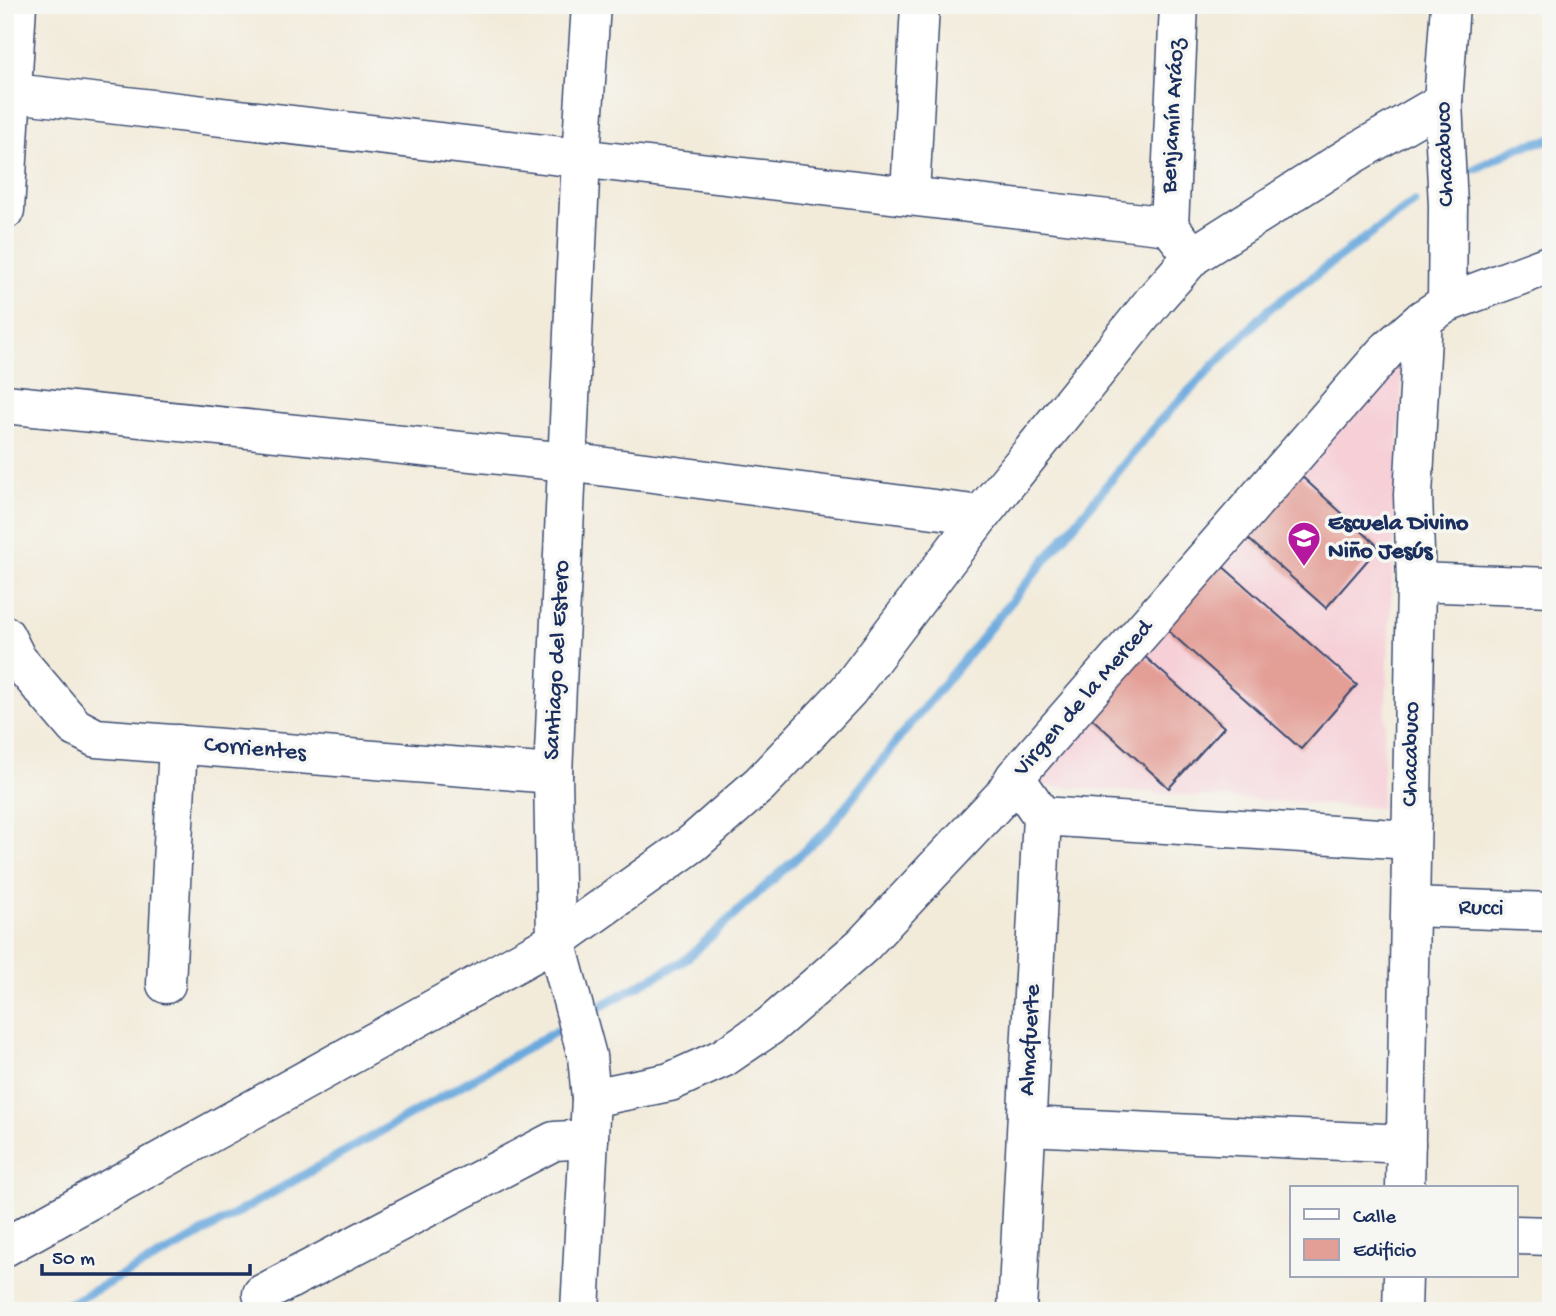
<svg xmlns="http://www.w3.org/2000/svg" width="1556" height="1316" font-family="'Gochi Hand',sans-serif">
<rect width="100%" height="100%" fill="#f6f6f2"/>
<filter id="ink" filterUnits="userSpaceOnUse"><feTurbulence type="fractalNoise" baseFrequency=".0143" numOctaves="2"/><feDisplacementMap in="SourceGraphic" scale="14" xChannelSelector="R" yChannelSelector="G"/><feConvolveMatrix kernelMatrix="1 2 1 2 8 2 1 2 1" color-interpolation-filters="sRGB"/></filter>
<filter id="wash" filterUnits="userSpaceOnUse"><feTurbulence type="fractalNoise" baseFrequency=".00686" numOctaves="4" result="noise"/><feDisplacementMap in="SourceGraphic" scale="28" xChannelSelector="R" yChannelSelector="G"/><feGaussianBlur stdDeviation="1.57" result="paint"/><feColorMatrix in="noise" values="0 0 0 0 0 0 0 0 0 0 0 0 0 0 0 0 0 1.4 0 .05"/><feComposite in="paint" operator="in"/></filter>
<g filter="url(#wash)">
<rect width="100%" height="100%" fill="#f2ebda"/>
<!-- built -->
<path fill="#f6cfd7" d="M1403,351L1381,808L1028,785Z"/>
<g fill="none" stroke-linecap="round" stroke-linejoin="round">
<!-- stream -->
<g stroke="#6aa9dd" stroke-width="9">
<path d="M1475,169L1519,147L1551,139"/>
<path d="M596,1009L685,960L828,829L900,737L1157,424L1268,310L1414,202"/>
<path d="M55,1311L181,1245L557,1031"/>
</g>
</g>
<g id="blocks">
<!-- building -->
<g fill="#e39e96">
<path d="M1299,474L1379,547L1326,608L1244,535Z"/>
<path d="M1220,564L1357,685L1301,749L1164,627Z"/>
<path d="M1142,654L1224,727L1169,788L1088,715Z"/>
</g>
</g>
</g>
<g filter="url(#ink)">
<use href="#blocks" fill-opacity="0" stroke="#3b4b71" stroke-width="2"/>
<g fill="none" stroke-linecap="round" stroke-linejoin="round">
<defs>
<g id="minor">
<path d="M5,92L1169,226L1193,256"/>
<path d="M910,195L920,5"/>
<path d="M5,210L17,5"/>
<path d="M1169,226L1179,5"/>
<path d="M1447,303L1448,206L1443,102L1450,5"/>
<path d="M5,404L567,462L981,515"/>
<path d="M1416,582L1551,587"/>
<path d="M5,635L17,659L75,727L96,738L553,774"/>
<path d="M1015,777L1042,816L1017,1311"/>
<path d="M1042,816L1410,840"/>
<path d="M1411,907L1551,912"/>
<path d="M166,984L178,744"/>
<path d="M591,1098L670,1082L723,1058L770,1026L863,945L1003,796L1015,777L1386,351L1423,319L1447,303L1551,264"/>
<path d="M1027,1126L1406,1144"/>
<path d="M1405,1188L1416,582L1413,495L1423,319"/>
<path d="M1516,1235L1551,1236"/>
<path d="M5,1247L556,941L693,843L760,784L848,691L981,515L1155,299L1193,256L1355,153L1443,102"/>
<path d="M262,1294L554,1141L589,1139"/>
<path d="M580,1311L591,1098L587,1056L556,941L553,774L581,157L591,5"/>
<path d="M1402,1311L1403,1276"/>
</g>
</defs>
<!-- minor casing -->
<use href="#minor" stroke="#3b4b71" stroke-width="41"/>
<!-- minor -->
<use href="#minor" stroke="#fff" stroke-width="38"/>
</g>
</g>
<!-- icons -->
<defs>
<symbol id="school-pin" viewBox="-11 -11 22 30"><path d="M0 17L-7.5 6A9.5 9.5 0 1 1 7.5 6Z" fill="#b5179e" stroke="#f6f6f2"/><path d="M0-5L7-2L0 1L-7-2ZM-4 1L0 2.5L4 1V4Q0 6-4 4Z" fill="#fff"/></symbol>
</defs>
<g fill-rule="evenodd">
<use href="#school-pin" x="1285" y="519" width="38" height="52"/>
</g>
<g text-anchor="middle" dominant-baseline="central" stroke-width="7" stroke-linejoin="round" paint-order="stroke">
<!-- street labels -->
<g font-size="24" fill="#1b2f5e" stroke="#f6f6f2">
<text transform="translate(1174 116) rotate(-87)">Benjamín Aráoz</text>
<text transform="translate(1446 154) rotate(-92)">Chacabuco</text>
<text transform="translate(558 660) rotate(-87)">Santiago del Estero</text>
<text transform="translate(1084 699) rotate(-49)">Virgen de la Merced</text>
<text transform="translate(255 750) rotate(5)">Corrientes</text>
<text transform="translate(1412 754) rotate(-89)">Chacabuco</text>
<text transform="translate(1481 909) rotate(2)">Rucci</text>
<text transform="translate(1031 1040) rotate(-87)">Almafuerte</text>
</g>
<!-- poi labels -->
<g font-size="24" font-weight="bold" fill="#1b2f5e" stroke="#f6f6f2" text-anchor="start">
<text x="1328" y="524">Escuela Divino<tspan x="1328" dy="28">Niño Jesús</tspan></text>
</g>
</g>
<!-- margin -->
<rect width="1556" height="1316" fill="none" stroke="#f6f6f2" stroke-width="28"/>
<!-- legend -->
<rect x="1290" y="1186" width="228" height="91" fill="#f6f6f2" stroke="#9ea6b7" stroke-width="2"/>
<rect x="1304" y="1209" width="35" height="10" fill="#ffffff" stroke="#9ea6b7" stroke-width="2"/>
<text x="1353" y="1222" font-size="21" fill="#1b2f5e">Calle</text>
<rect x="1304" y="1239" width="35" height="21" fill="#e39e96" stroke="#9ea6b7" stroke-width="2"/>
<text x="1353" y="1256" font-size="21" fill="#1b2f5e">Edificio</text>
<!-- scale -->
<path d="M42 1264v10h208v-10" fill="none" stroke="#1b2f5e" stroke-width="3.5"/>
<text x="52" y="1264" font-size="21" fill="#1b2f5e" stroke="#f6f6f2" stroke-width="5" paint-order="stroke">50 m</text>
</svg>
